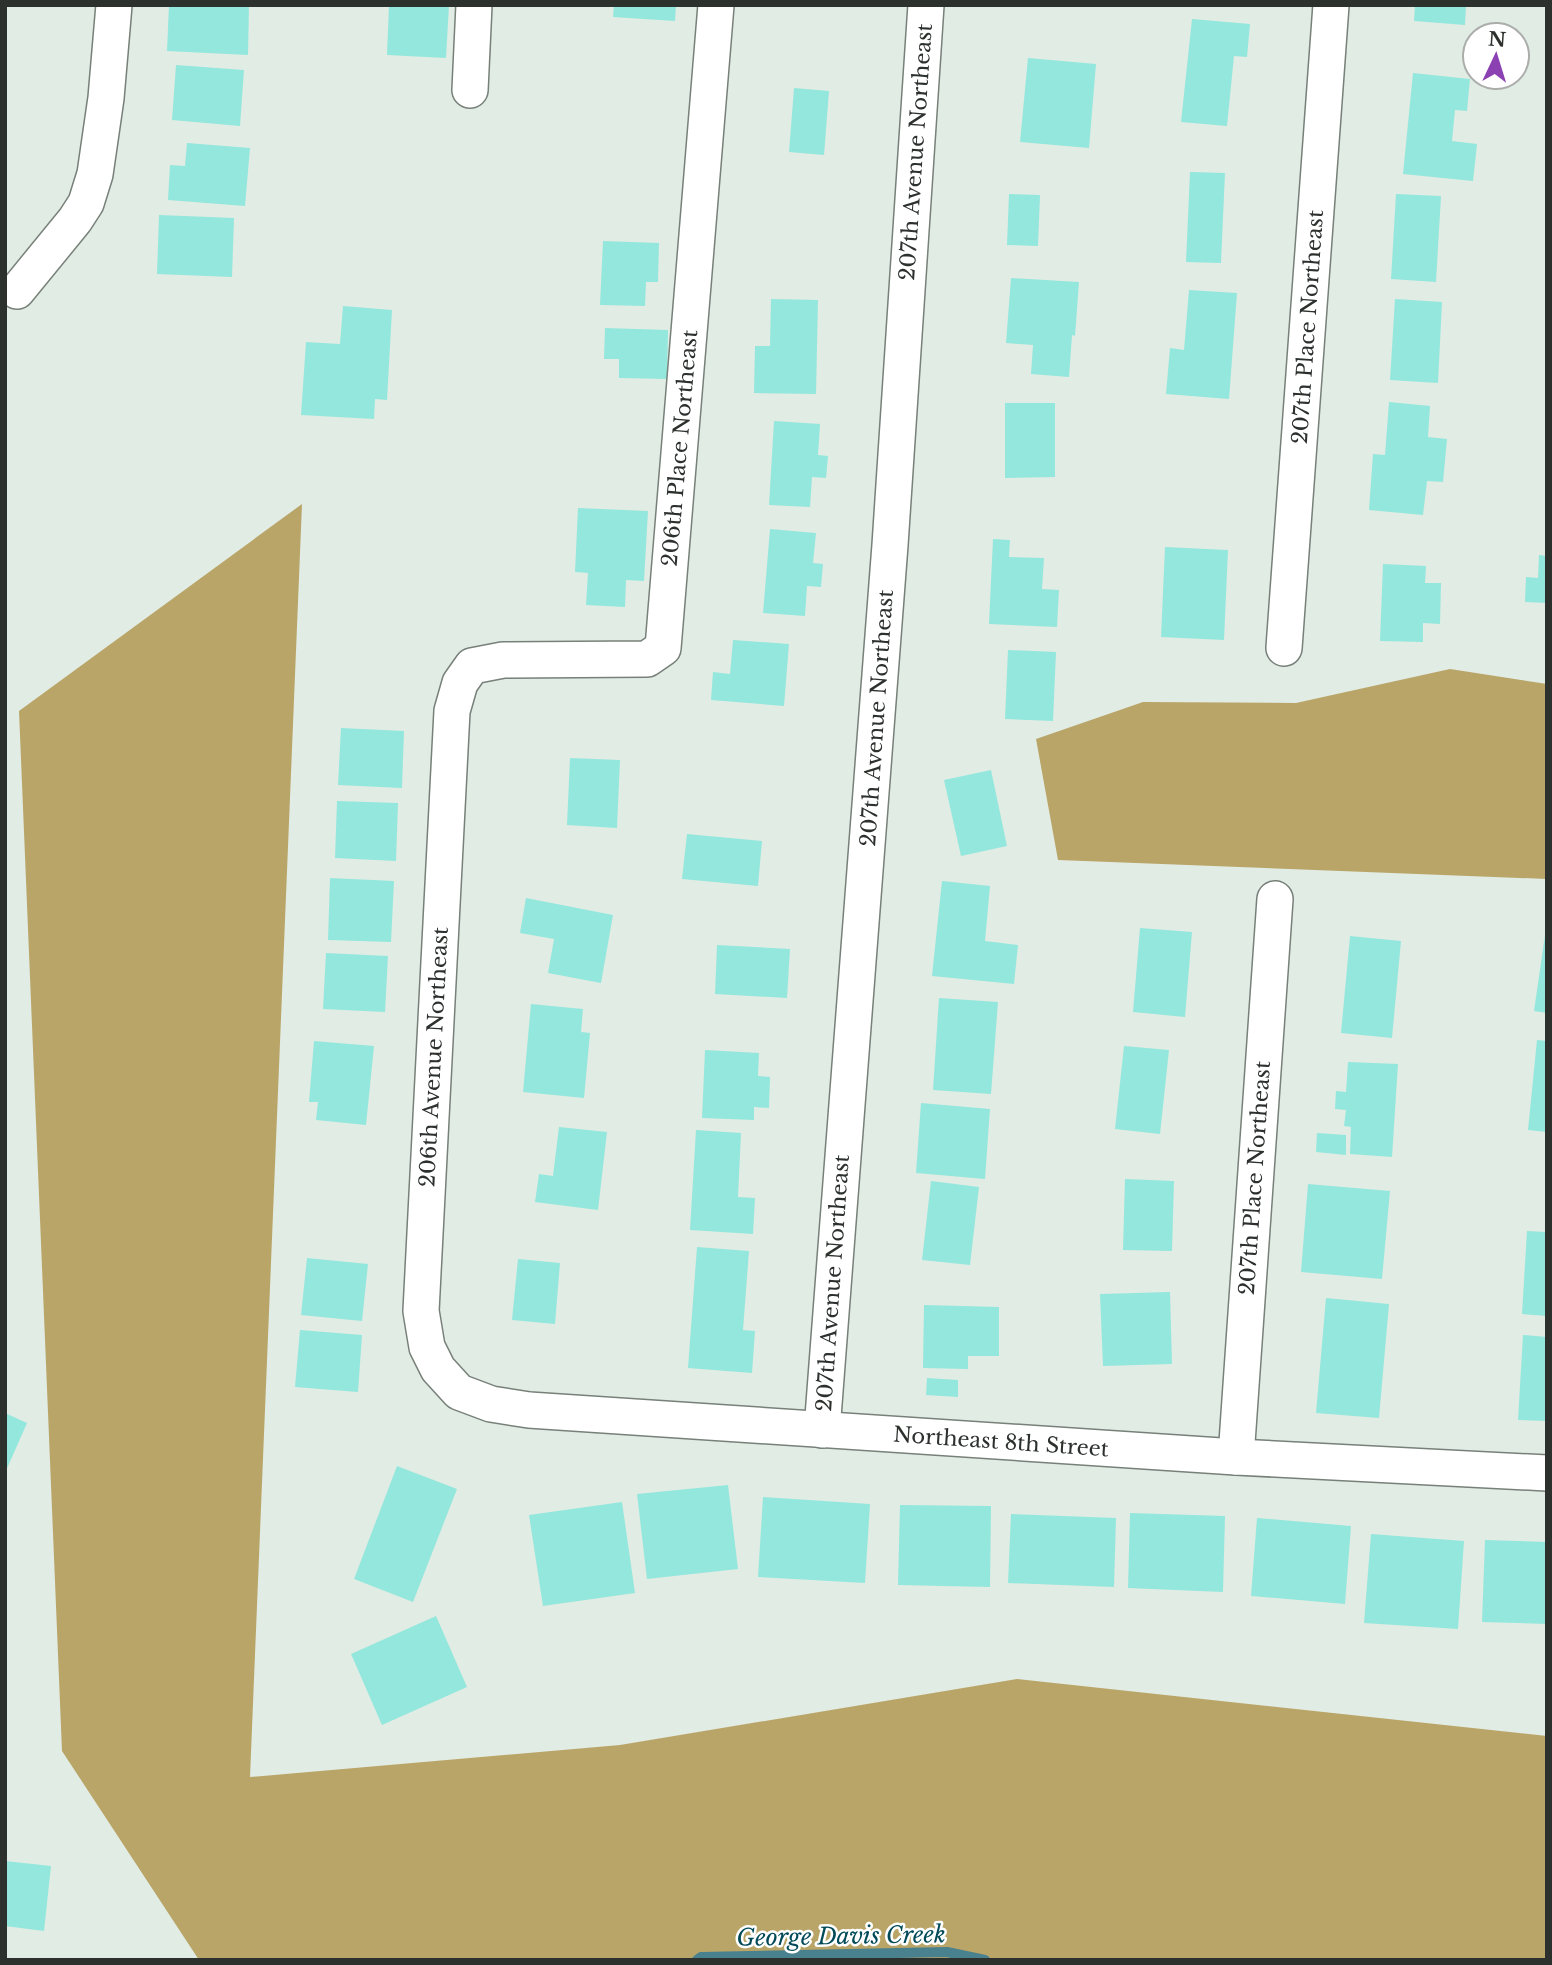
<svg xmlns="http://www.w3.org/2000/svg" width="1552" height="1965" font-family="'Libre Baskerville',serif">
<rect width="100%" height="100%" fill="#e1ece4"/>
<!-- forest -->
<g fill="#baa569">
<path d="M302,504L250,1777L620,1745L1017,1679L1547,1736V1960H199L62,1751L19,711Z"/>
<path d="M1450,669L1547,684V879L1058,860L1036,739L1143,702L1296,703Z"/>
</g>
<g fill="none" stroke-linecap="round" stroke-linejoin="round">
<!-- stream -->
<path stroke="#49818e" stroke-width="10" d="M697,1960L701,1957L947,1952L985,1960"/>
</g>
<!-- building -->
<g fill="#94e7dc">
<path d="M169,5H249L248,55L167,51Z"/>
<path d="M389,5H449L446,58L387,55Z"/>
<path d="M614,5H676L675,21L613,17Z"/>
<path d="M1415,5H1466L1465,25L1414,21Z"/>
<path d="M1192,19L1250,24L1247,57L1234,56L1227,126L1181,122Z"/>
<path d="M1028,58L1096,64L1089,148L1020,142Z"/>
<path d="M176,65L244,70L240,126L172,120Z"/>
<path d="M1413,73L1470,79L1467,111L1455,110L1452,141L1477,144L1473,181L1403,174Z"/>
<path d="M794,88L829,91L824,155L789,152Z"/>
<path d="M187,143L250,148L245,206L168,200L170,165L185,166Z"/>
<path d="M1190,172L1225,173L1221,263L1186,262Z"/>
<path d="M1009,194L1040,195L1038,246L1007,245Z"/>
<path d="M1396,194L1441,196L1436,282L1391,279Z"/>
<path d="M159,215L234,218L232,277L157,274Z"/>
<path d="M603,241L659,243L658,282H646L645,306L600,305Z"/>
<path d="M1011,278L1079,282L1075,336L1072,335L1069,377L1031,374L1033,345L1006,343Z"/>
<path d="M1189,290L1237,293L1229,399L1166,394L1170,348L1184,350Z"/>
<path d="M771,299L818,300L816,394L754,393L755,346H770Z"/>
<path d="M1395,299L1442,302L1438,383L1390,380Z"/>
<path d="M343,306L392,310L387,400L375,399L374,419L301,415L306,342L340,344Z"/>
<path d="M605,328L668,330L667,379L619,378V359H604Z"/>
<path d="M1389,402L1430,406L1428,437L1447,439L1443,482L1427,481L1423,515L1369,510L1373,454L1385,455Z"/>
<path d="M1005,403H1055V477L1005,478Z"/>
<path d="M774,421L820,424L818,455L828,456L826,478L812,477L810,507L769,505Z"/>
<path d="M578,508L648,511L644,581L626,580L625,607L586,605L588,573L575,572Z"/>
<path d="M770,529L816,533L813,563L823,564L821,587L807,586L805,616L763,613Z"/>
<path d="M993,539L1010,540L1009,557L1044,558L1042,589L1059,590L1057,627L989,624Z"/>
<path d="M1165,547L1228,550L1224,640L1161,637Z"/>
<path d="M1539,555L1547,556V603L1525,602L1526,577L1538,578Z"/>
<path d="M1383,564L1426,566L1425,583H1441L1440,624L1423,623V642L1380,641Z"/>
<path d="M733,640L789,644L784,706L711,700L713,672L730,674Z"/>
<path d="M1008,650L1056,652L1053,721L1005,719Z"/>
<path d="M341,728L404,731L402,788L338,785Z"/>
<path d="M570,758L620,760L617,828L567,825Z"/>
<path d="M991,770L1007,846L961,856L944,780Z"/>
<path d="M337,801L398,803L396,861L335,858Z"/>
<path d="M687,834L762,841L758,886L682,879Z"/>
<path d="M330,878L394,881L391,942L328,940Z"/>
<path d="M942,881L990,886L985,941L1018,945L1014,984L932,976Z"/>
<path d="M526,898L613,915L601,983L548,973L554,939L520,933Z"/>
<path d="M1140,928L1192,932L1185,1017L1133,1012Z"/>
<path d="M1545,935H1547V1013L1534,1011Z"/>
<path d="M1350,936L1401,941L1392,1038L1341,1033Z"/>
<path d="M717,945L790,949L787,998L715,994Z"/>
<path d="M326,953L388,956L385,1012L323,1009Z"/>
<path d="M939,998L998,1002L991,1094L933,1090Z"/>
<path d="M531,1004L583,1009L581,1032L590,1033L584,1098L523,1092Z"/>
<path d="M1537,1040L1547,1041V1132L1528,1130Z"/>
<path d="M314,1041L374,1046L366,1125L316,1120L318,1102H309Z"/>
<path d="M1124,1046L1169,1050L1160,1134L1115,1129Z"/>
<path d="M705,1050L759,1053L758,1076L770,1077L769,1108L754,1107V1120L702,1118Z"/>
<path d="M1348,1062L1398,1064L1392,1157L1350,1154L1351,1127L1344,1126L1346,1110L1335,1109L1336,1091L1346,1092Z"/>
<path d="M921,1103L990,1109L985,1179L916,1173Z"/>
<path d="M559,1127L607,1132L598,1210L535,1202L539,1174L553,1176Z"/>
<path d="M696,1130L741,1133L738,1197L755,1198L753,1234L690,1230Z"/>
<path d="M1317,1133L1346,1135V1155L1316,1152Z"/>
<path d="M1125,1179L1174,1181L1172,1251L1123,1250Z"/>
<path d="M931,1181L979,1187L970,1265L922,1260Z"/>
<path d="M1308,1184L1390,1191L1382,1279L1301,1272Z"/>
<path d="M1527,1231L1547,1232V1316L1522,1314Z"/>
<path d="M697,1247L749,1251L743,1330L755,1331L752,1373L688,1368Z"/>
<path d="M307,1258L368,1264L362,1321L301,1315Z"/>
<path d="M518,1259L560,1263L555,1324L512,1320Z"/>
<path d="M1170,1292L1172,1364L1103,1366L1100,1294Z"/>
<path d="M1326,1298L1389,1304L1379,1418L1316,1413Z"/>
<path d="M924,1305L999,1307V1356H968V1369L923,1368Z"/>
<path d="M300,1330L362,1335L358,1392L295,1387Z"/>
<path d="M1523,1335L1547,1337V1421L1518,1420Z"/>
<path d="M927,1378L958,1380V1397L926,1395Z"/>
<path d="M5,1413L27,1423L5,1473Z"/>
<path d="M397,1466L457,1489L413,1602L354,1579Z"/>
<path d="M728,1485L738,1569L647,1579L637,1494Z"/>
<path d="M763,1497L870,1504L865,1583L758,1577Z"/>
<path d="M622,1502L635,1593L543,1606L529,1515Z"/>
<path d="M900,1505L991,1506L990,1587L898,1585Z"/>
<path d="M1130,1513L1225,1516L1223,1592L1128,1588Z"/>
<path d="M1011,1514L1116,1518L1114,1587L1008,1583Z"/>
<path d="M1257,1518L1351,1526L1345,1604L1251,1596Z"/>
<path d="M1371,1534L1464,1541L1458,1629L1364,1623Z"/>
<path d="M1485,1540L1547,1542V1624L1482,1622Z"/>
<path d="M436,1616L467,1687L382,1725L351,1654Z"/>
<path d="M5,1861L51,1866L44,1931L5,1926Z"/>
</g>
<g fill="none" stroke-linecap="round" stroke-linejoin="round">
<defs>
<g id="minor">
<path d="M716,5L663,648L647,659L503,660L472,666L460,683L452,711L421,1311L427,1347L438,1369L459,1392L491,1404L529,1410L1236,1457L1547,1473"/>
<path d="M470,90L474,5"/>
<path d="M17,291L75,220L86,203L95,174L106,98L114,5"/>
<path d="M1284,648L1331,5"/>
<path d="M822,1430L890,545L926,5"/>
<path d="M1236,1457L1275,899"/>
</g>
</defs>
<!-- minor casing -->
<use href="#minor" stroke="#778079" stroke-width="38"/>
<!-- minor -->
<use href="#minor" stroke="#fff" stroke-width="35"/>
</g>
<g text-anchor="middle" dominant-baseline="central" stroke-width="5" stroke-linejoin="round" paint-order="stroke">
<!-- street labels -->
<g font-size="21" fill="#2d312e" stroke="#fff">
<text transform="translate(916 152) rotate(-86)">207th Avenue Northeast</text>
<text transform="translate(1308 327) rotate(-86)">207th Place Northeast</text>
<text transform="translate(680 448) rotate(-85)">206th Place Northeast</text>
<text transform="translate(877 718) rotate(-86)">207th Avenue Northeast</text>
<text transform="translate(434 1057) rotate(-87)">206th Avenue Northeast</text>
<text transform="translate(1255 1178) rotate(-86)">207th Place Northeast</text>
<text transform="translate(833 1283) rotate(-86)">207th Avenue Northeast</text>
<text transform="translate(1001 1442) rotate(4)">Northeast 8th Street</text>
</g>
<!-- water labels -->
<g font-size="23" font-style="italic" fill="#004958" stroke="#fff">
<text transform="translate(841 1936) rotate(-1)">George Davis Creek</text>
</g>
</g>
<!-- border -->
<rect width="1552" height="1965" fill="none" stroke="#2d312e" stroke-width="14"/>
<!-- north arrow -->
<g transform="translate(1496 56) rotate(4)"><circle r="33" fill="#ffffff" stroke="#abadab" stroke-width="2"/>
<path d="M0-5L12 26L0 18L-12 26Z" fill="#8c41b3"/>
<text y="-10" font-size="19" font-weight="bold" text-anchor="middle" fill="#2d312e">N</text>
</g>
</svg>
